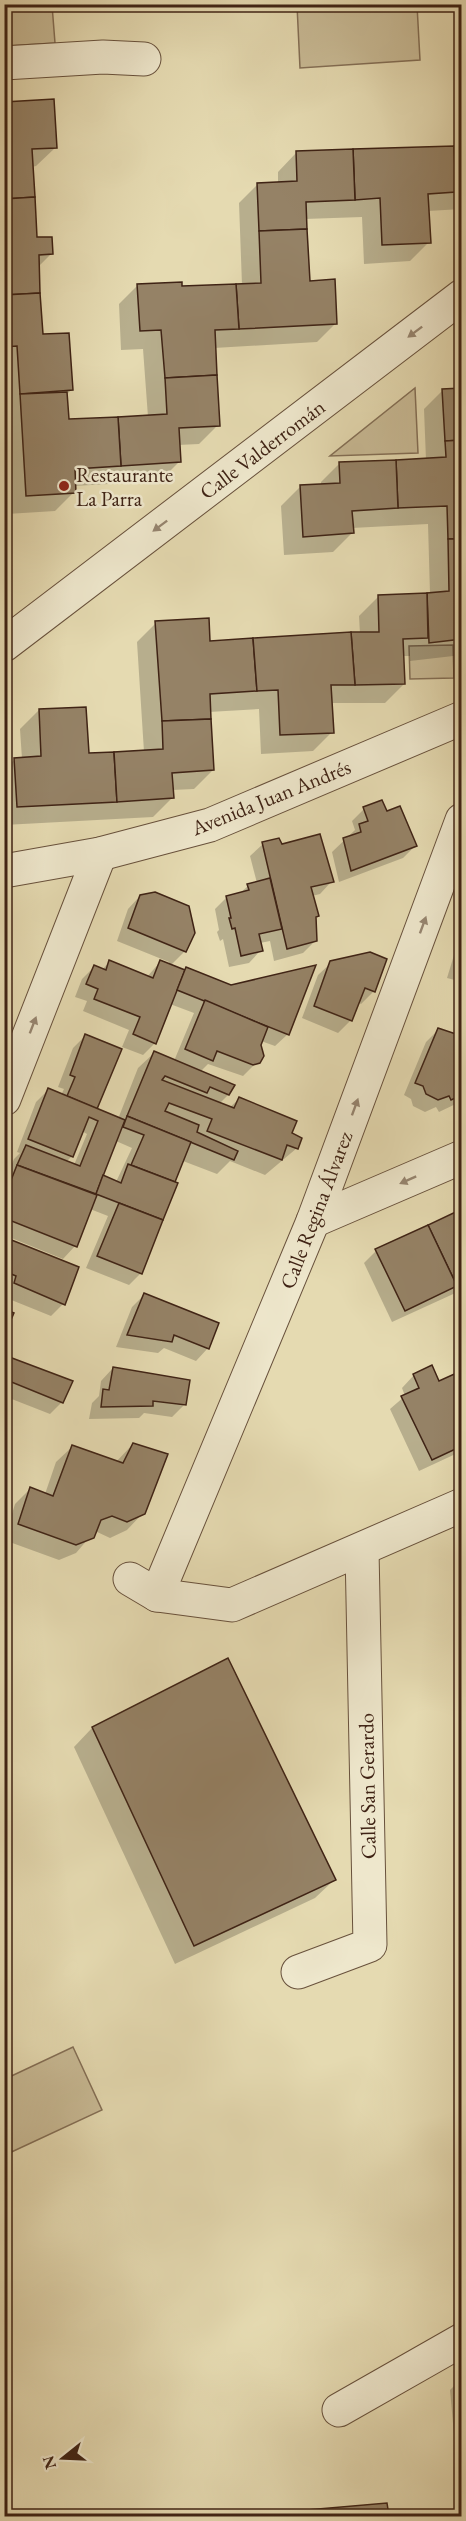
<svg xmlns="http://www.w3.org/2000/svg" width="466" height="2521" font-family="'EB Garamond',serif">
<rect width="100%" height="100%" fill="#e5dab1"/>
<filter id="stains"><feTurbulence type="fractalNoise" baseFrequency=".00333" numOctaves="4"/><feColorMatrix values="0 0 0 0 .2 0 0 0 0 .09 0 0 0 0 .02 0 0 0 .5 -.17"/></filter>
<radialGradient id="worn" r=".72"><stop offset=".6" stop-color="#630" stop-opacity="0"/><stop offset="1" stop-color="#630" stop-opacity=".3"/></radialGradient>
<!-- green -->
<g fill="#c9bb96" stroke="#846f56" stroke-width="1.5">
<path d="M5,4L52,5L55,43L5,46Z"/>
<path d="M297,5H417L420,60L300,68Z"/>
<path d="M415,388L418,453L330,456Z"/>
<path d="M453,645L454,678L410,679L409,646Z"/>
<path d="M73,2047L102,2110L5,2155V2079Z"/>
</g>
<!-- shadow -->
<g fill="#0003" fill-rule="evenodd">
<path d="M4,103L55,148L36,166L32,167L36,239L51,254L38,267L42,336L71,390L66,395L67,421L148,417L143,349L121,350L119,304L138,285L180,288L242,285L239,203L258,184H278V172L296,153L462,147V209L428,211L429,242L410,261L364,264L362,217L305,219L308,282L336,323L317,342L214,348L218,425L199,444L178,445L179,462L160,481L74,486V492L55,511L7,514L4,465Z"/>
<path d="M462,384V655L410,661V656H402L404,684L385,703H330L332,732L313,751L261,754L259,709L209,712L213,770L194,789L172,790V798L153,817L4,825V770L15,759H22L20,729L39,710L87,755L144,752L137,642L156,623L209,643L360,634L359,616L378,597L430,594L428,524L352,528V533L333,552L284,555L281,506L300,487L321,486V482L340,463L426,460L424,409L443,390L461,389Z"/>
<path d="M364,809L387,813L415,846L403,858L339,882L332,852L355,830L352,821Z"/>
<path d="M263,844L281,846L332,881L320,894L312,896L316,940L303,953L274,961L270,941L260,943L261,950L249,963L229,967L223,939L220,941L217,932L219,930L215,909L227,897L239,894L248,886L257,883L250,856Z"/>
<path d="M140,896L185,951L170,966L288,1034L275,1046L261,1041L256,1063L243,1076L208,1064L200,1072L228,1095L219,1104L229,1108L239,1099L290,1134L297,1148L265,1175L230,1161L217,1174L183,1161L141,1273L129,1285L86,1268L108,1216L90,1209L75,1246L63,1259L4,1235V1183L14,1159L20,1153L17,1152L36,1102L48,1090L61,1095L64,1089L58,1087L73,1048L85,1036L96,1109L118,1119L138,1068L154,1053L174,1061L194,1013L170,1004L155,1043L143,1055L122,1047L129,1030L83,1011L87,1001L75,997L82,979L94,967L102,970L109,962L147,977L160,962L168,965L169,962L117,941L128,909ZM82,1131L87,1134L74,1165L66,1162L72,1156ZM116,1141L132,1148L116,1182L101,1176Z"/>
<path d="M462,929V982L447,978Z"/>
<path d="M331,963L374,991L361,1004L358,1002L350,1021L338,1033L302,1018L318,975Z"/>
<path d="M438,1030L462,1038V1101L439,1112L436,1107L425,1112L413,1106L411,1099L404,1095L426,1042Z"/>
<path d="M462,1210V1290L392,1322L364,1263L376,1251Z"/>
<path d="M4,1239L63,1304L51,1316L4,1297Z"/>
<path d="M144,1295L208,1348L196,1361L164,1348L158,1353L116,1347L132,1307Z"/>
<path d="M4,1356L62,1402L50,1414L4,1396Z"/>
<path d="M113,1368L184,1405L172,1417L144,1413L139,1418L89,1419L92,1403L99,1396L101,1381Z"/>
<path d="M414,1375L438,1383L462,1377V1451L419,1471L390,1409L405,1396L402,1388Z"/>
<path d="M133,1444L143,1513L127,1530L110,1538L95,1531L76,1553L59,1560L4,1540L15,1504L31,1488L45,1494L56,1462L72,1447L116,1462Z"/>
<path d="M462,1616V1629L457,1620Z"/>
<path d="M92,1728L334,1880L315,1898L175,1964L74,1747Z"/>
<path d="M462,2378V2489L459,2490L450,2390Z"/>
<path d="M386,2504L387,2516H253Z"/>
</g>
<!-- building -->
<g fill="#958266" stroke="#3f2315" stroke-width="1.5">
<path d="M54,99L57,148L32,149L35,197L4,199V102Z"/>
<path d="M462,145V191L456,192L454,146Z"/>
<path d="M454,146L456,192L428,194L431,243L382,245L380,198L355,200L353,149Z"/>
<path d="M353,149L355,200L306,202L307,229L259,231L257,183L297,181L296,151Z"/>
<path d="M35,197L37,237H52L53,254L39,255L40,293L4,295V199Z"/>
<path d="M307,229L310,281L335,279L337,324L239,329L236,284L261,283L259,231Z"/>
<path d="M182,282V286L236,284L239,329L215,330L217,375L165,378L161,330L140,331L137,284Z"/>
<path d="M40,293L43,334L69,333L73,390L20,394L17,346L4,347V295Z"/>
<path d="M217,375L220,426L179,428L181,462L121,466L118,417L167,414L165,378Z"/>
<path d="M462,388V440L445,441L442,389Z"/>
<path d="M67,392L69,419L118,417L121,466L75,469L76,493L26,496L20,394Z"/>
<path d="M462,440V539H448L447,506L398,508L396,460L446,457L445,441Z"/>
<path d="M396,460L398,508L352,511L354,533L303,537L300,485L340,483L339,462Z"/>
<path d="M448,539H462V639L429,643L427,593L449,591Z"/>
<path d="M427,593L428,638L403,639L405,684L355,685L351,632H379L378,595Z"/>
<path d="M209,618L210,641L253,638L257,691L210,694L211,719L162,721L155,621Z"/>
<path d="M351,632L355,685H331L334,733L280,735L278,690L257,691L253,638Z"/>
<path d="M86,707L89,753L114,752L117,802L17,807L14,758L41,756L39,709Z"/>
<path d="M211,719L214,770L172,773L174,798L117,802L114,752L163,749L162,721Z"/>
<path d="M382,800L387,811L400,806L417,846L351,871L343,838L361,832L359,824L368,821L363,807Z"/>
<path d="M320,834L334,882L311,887L319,916L316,917L317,941L287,949L262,842L279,838L282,844Z"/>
<path d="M270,878L282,929L259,934L263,951L241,956L235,928L232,929L229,918H231L226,896L249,890L247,884Z"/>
<path d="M155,892L189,906L195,933L186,952L128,928L140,895Z"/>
<path d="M370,952L387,959L375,992L365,988L352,1021L314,1006L330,961Z"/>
<path d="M109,960L153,978L160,960L185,970L156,1044L133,1034L140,1017L94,999L98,989L86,984L94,965L106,970Z"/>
<path d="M316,965L289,1035L177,990L186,967L231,985Z"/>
<path d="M205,1000L268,1027L261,1045L264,1056L260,1063L253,1065L217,1051L213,1061L185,1049Z"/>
<path d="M438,1028L462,1036V1095L451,1100L449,1096L438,1100L426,1094L423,1086L415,1083Z"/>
<path d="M85,1034L122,1049L97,1109L67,1096L75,1077L70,1075Z"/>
<path d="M154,1051L235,1085L229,1095L210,1087L207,1093L165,1076L162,1080L234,1108L239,1097L297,1121L292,1133L302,1138L298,1149L287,1145L282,1160L207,1131L212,1119L169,1103L165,1111L199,1125L197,1132L238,1151L234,1160L127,1116Z"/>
<path d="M48,1088L125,1120L96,1194L17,1165L26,1145L80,1166L98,1121L89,1117L73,1157L28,1139Z"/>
<path d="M127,1116L191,1142L175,1182L131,1165L144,1135L123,1127Z"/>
<path d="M128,1164L178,1183L163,1220L96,1194L103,1175L121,1183Z"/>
<path d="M17,1165L97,1195L77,1247L4,1218V1198Z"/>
<path d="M119,1203L163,1220L142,1274L97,1256Z"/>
<path d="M462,1209V1284L457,1286L428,1225Z"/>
<path d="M428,1225L457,1286L405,1311L375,1249Z"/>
<path d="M4,1237L79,1267L65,1305L14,1283L16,1276L4,1271Z"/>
<path d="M144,1293L219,1323L209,1349L174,1335L172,1342L127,1335Z"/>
<path d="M4,1309L14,1313L4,1336Z"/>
<path d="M4,1355L73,1381L63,1403L4,1379Z"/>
<path d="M432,1365L439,1381L461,1371L462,1373V1446L432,1460L401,1396L419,1388L413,1374Z"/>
<path d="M113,1367L190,1380L186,1405L153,1401V1406L101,1407L103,1389L109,1390Z"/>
<path d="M133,1443L168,1454L145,1514L127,1522L112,1516L101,1520L94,1538L76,1545L18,1524L30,1487L53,1496L72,1445L123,1463Z"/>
<path d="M228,1658L336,1880L194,1946L92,1727Z"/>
<path d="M387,2503L389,2516H237Z"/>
</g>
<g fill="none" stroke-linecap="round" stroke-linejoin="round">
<defs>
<g id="minor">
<path d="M4,63L103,57L144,59"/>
<path d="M4,645L462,296"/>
<path d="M4,871L100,854L210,825L462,718"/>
<path d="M4,1099L100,854"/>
<path d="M313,1221L462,1157"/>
<path d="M130,1579L157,1595L232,1605L462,1505"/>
<path d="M157,1595L313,1221L462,820"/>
<path d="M298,1972L370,1945L362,1550"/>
<path d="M339,2410L462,2340"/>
</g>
</defs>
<!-- minor casing -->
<use href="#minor" stroke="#68513c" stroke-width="35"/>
<!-- minor -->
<use href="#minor" stroke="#eee7cc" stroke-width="33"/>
</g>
<!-- one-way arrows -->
<defs><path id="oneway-solid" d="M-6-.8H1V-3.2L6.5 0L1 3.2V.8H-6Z" transform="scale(1.5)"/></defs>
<g fill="#968570">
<use href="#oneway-solid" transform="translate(415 332) rotate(143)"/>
<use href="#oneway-solid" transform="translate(160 526) rotate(143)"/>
<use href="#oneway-solid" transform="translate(423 925) rotate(-70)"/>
<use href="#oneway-solid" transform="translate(33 1025) rotate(-69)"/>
<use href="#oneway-solid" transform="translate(355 1107) rotate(-70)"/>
<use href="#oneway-solid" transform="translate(408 1180) rotate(156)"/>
</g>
<!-- markers -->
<circle fill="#8f2418" stroke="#eee7cc" stroke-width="2" cx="64" cy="486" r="6"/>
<g text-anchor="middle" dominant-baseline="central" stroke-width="5" stroke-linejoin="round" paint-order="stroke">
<!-- street labels -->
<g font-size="21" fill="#3f2315" stroke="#eee7cc">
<text transform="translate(262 449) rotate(-37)">Calle Valderromán</text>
<text transform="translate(271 797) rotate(-22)">Avenida Juan Andrés</text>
<text transform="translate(316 1210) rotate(-69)">Calle Regina Álvarez</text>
<text transform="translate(367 1786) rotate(-91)">Calle San Gerardo</text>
</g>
<!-- poi labels -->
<g font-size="21" fill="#3f2315" stroke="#eee7cc" text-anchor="start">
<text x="76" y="474">Restaurante<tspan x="76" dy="24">La Parra</tspan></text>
</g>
</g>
<!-- margin -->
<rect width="466" height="2521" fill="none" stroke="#e5dab1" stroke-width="24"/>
<rect x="6" y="6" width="454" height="2509" fill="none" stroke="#3f2315" stroke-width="3"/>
<rect x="12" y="12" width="442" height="2497" fill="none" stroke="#3f2315" stroke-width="1.5"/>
<!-- north arrow -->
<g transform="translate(63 2458) rotate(252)" stroke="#eee7cc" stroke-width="4.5" paint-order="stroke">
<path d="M0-4.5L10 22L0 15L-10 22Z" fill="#3f2315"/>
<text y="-9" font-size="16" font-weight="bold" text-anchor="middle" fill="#3f2315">N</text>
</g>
<rect width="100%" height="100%" filter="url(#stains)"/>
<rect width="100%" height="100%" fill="url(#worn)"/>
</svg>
